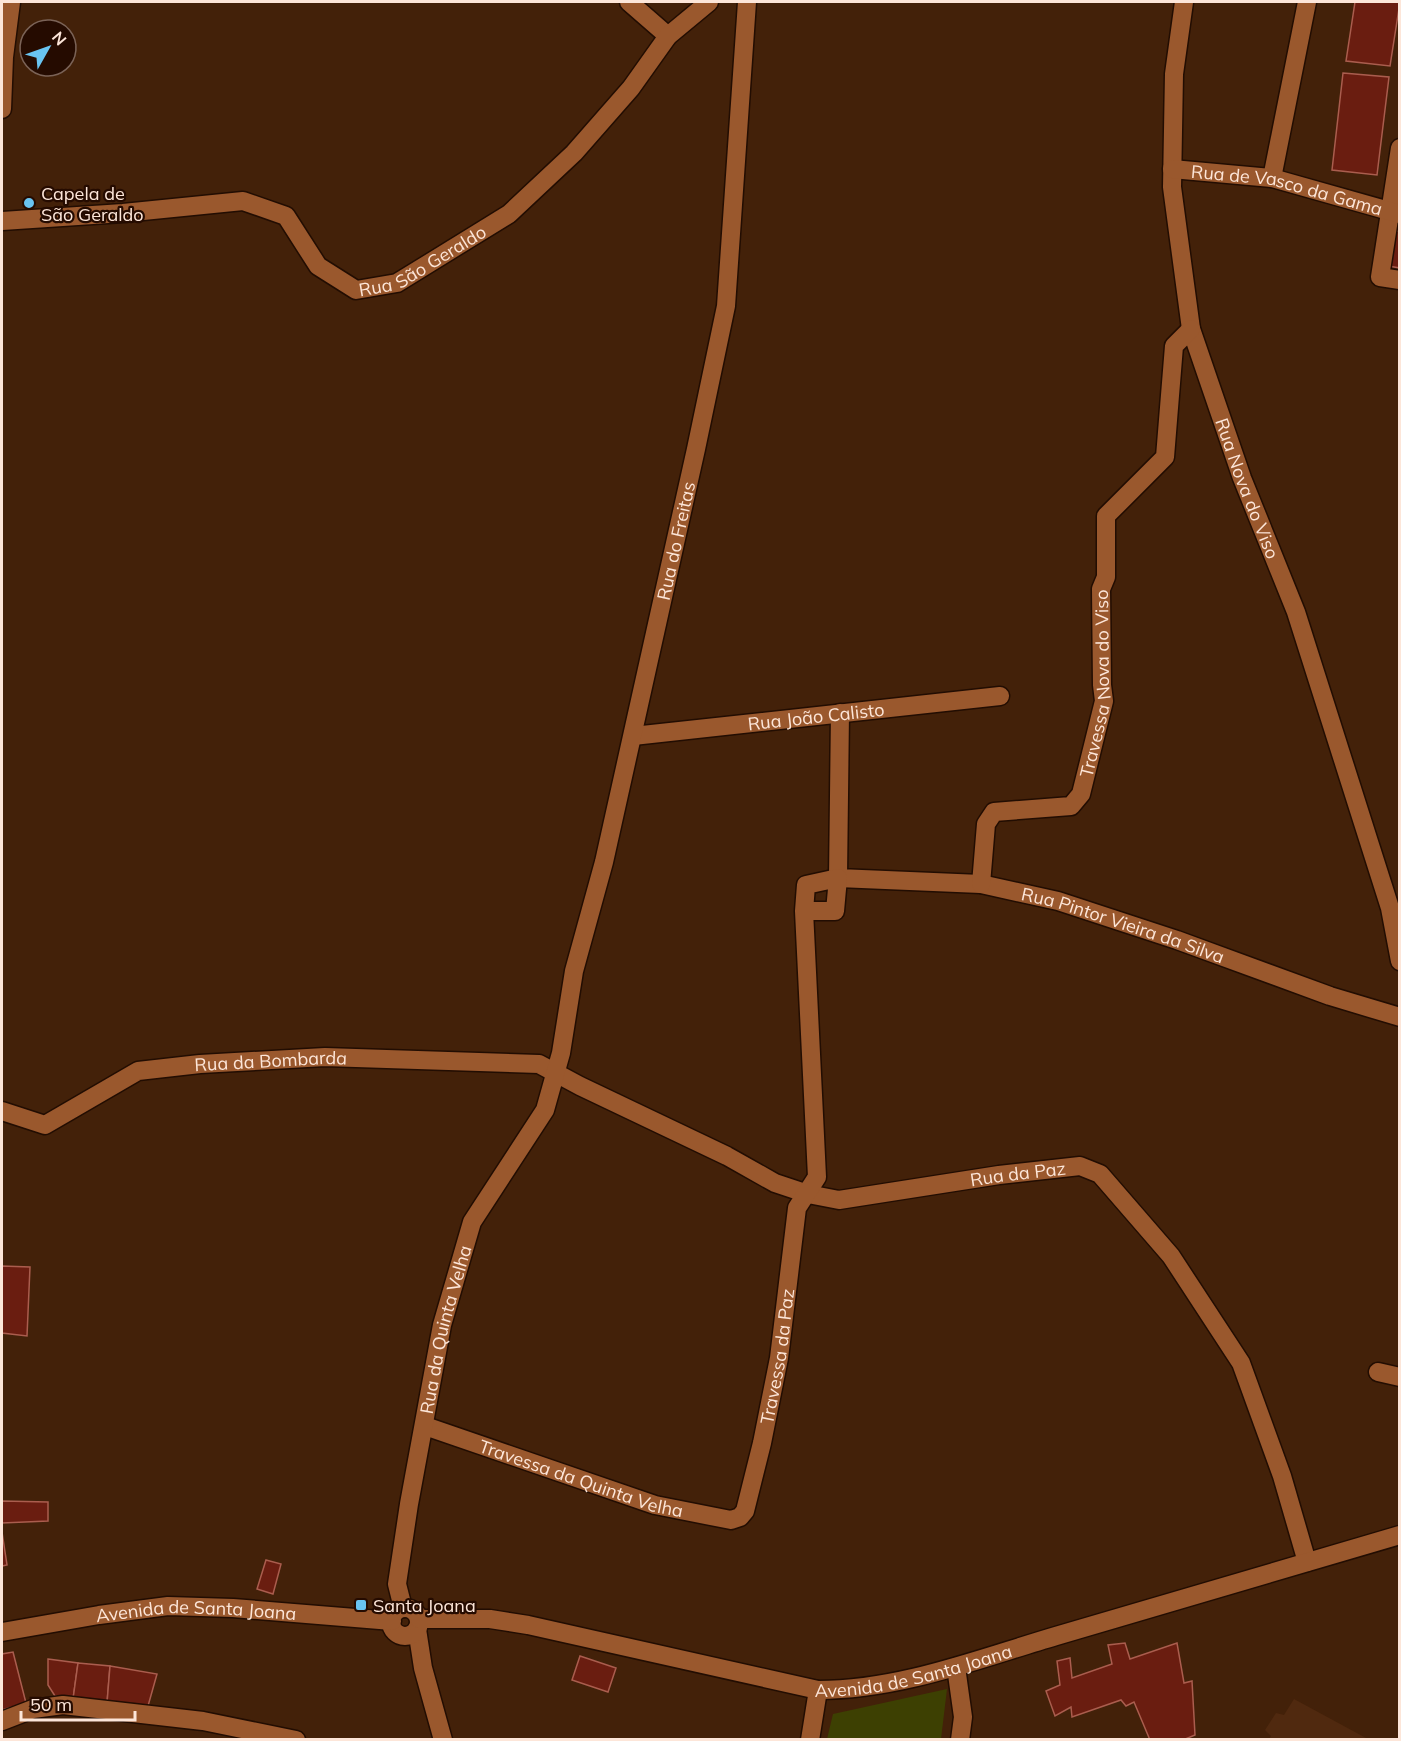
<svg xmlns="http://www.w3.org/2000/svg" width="1401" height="1741" font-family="Mulish,sans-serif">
<rect width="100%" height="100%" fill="#432109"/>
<!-- built -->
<path fill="#50290f" d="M1294,1699L1366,1738L1365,1740L1269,1739L1271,1736L1265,1730L1276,1713L1284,1715Z"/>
<!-- green -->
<path fill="#3d4002" d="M947,1689L941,1739H827L833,1714Z"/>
<!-- building -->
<g fill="#6a1d10" stroke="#aa5d4e" stroke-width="1.5">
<path d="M1355,2H1400L1390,66L1346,61Z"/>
<path d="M1343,73L1389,77L1377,175L1332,170Z"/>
<path d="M1394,231H1400V268L1388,266Z"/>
<path d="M2,1266L30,1267L27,1336L2,1333Z"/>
<path d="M2,1501L48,1502V1521L2,1523Z"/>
<path d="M2,1532L7,1565L2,1566Z"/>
<path d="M266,1560L281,1564L273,1594L257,1589Z"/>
<path d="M1125,1643L1130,1659L1177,1643L1184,1683L1192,1681L1195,1735L1183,1740H1150L1134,1702L1126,1706L1121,1700L1072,1717L1071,1707L1055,1716L1046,1691L1060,1685L1057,1661L1070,1658L1072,1678L1112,1664L1108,1645Z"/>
<path d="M13,1652L26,1703L2,1710V1654Z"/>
<path d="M580,1656L616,1668L608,1692L572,1680Z"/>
<path d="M48,1659L78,1663L73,1699L55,1696L48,1685Z"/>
<path d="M78,1663L110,1666L107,1703L73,1699Z"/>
<path d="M110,1666L157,1674L148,1706L107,1703Z"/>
</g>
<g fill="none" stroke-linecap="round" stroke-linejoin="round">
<defs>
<g id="street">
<path d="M629,2L668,36"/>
<path id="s1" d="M1184,2L1174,74L1172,187L1191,329L1242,478L1296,612L1390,908L1400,961"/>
<path d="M1400,148L1380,277L1400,280"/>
<path id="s2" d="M1172,169L1272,178L1400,214"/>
<path d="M1272,178L1307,2"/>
<path id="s3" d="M2,221L123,213L243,201L286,216L318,266L356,290L397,283L509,214L574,153L631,88L668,36L709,2"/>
<path id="s4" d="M840,713L838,878L981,884L1058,901L1177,940L1330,996L1400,1017"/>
<path id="s5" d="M633,736L1000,696"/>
<path id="s6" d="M981,884L986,824L994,812L1071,806L1081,794L1104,701L1102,685L1101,589L1106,577V516L1165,457L1174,346L1191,329"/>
<path id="s7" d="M2,1111L45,1125L138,1071L200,1064L325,1057L539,1064L580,1086L727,1156L775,1183L808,1194L839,1200L999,1175L1080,1166L1100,1174L1171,1256L1241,1363L1282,1476L1307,1562"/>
<path d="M1378,1372L1400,1377"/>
<path id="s8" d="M425,1426L655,1505L731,1520L740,1517L745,1511L762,1443L779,1358L797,1208L817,1177L804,911L806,885L838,878L835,911H804"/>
<path id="s9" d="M403,1608L397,1584L409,1504L442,1325L472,1222L545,1110L561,1053L574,971L604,862L696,449L726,306L747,2"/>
<path d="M417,1629L423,1668L443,1740"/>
<path d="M956,1667L963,1717L960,1740"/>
<path d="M2,1721L33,1709L63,1705L203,1721L296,1740"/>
<path d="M810,1740L818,1690"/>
</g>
<g id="secondary">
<path d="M2,109L4,57L11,2"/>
<circle cx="405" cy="1622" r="14"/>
<path id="s10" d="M419,1619H490L528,1625L818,1690C900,1690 978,1659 1056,1636C1170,1602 1285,1569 1400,1535"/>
<path id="s11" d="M2,1632L99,1615L168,1606L233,1608L392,1621"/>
</g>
</defs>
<!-- street casing -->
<use href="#street" stroke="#220d02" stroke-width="21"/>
<!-- secondary casing -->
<use href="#secondary" stroke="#220d02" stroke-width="21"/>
<!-- street -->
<use href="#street" stroke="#9a582d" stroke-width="18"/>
<!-- secondary -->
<use href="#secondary" stroke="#9a582d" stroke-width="18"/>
</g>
<!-- markers -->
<g fill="#69c4f1" stroke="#250b00" stroke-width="2">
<circle cx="29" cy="203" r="6"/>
<rect x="355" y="1599" width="12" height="12" rx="3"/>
</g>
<g text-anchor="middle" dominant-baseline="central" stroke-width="4.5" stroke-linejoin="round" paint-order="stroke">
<!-- street labels -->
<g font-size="18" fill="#fde6d9" stroke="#250b00">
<text stroke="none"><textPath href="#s2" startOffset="117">Rua de Vasco da Gama</textPath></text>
<text stroke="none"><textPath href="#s3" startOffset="465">Rua São Geraldo</textPath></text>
<text stroke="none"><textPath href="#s1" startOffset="498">Rua Nova do Viso</textPath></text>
<text stroke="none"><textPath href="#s9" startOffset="1113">Rua do Freitas</textPath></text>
<text stroke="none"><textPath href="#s6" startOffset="280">Travessa Nova do Viso</textPath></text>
<text stroke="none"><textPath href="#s5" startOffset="184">Rua João Calisto</textPath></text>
<text stroke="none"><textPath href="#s4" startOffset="456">Rua Pintor Vieira da Silva</textPath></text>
<text stroke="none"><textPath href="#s7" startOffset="286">Rua da Bombarda</textPath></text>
<text stroke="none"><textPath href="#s7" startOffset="1066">Rua da Paz</textPath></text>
<text stroke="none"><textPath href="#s9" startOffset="284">Rua da Quinta Velha</textPath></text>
<text stroke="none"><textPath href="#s8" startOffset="496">Travessa da Paz</textPath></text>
<text stroke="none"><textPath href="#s8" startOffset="165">Travessa da Quinta Velha</textPath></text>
<text stroke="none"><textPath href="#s11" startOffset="196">Avenida de Santa Joana</textPath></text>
<text stroke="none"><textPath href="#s10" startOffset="504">Avenida de Santa Joana</textPath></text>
</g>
<!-- poi labels -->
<g font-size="18" fill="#fde6d9" stroke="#250b00" text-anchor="start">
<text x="41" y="193">Capela de<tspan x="41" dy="21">São Geraldo</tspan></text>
<text x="373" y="1605">Santa Joana</text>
</g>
</g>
<!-- border -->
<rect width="1401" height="1741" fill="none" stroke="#fde6d9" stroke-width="6"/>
<!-- north arrow -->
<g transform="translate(48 48) rotate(50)"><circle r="28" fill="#250b00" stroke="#7b6357" stroke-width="1.5"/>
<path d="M0-4.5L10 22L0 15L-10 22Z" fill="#69c4f1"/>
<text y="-9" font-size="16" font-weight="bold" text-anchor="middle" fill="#fde6d9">N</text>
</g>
<!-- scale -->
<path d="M21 1711v9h114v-9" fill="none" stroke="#fde6d9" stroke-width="3"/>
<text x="30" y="1711" font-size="18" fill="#fde6d9" stroke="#250b00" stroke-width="4.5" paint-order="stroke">50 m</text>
</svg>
